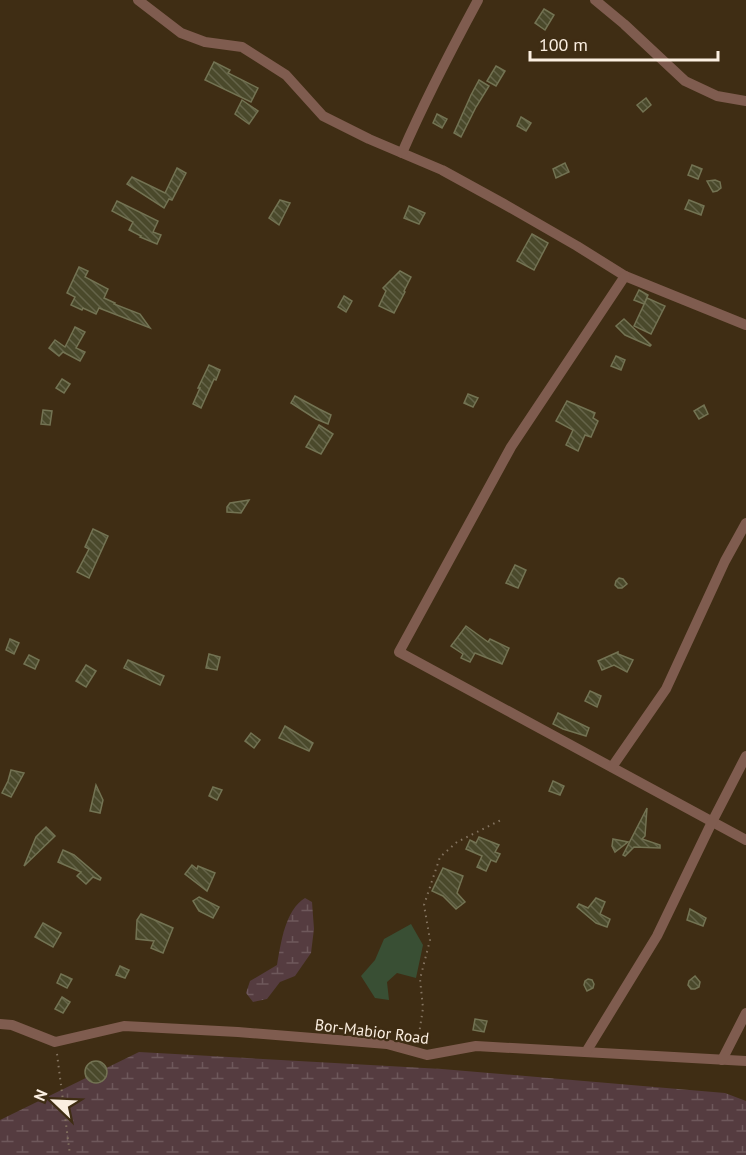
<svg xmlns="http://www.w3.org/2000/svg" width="746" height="1155" font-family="'PT Sans',sans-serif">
<defs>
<pattern id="wetland-marsh" width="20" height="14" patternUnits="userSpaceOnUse" patternTransform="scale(1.5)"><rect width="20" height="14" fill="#553c40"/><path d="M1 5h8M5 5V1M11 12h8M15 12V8" fill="none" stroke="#6e585b"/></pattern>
<pattern id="building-back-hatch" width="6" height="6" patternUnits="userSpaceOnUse" patternTransform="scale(1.5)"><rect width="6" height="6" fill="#4a492b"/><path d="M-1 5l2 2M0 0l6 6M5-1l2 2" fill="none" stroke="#656449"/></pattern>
</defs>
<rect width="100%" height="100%" fill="#3f2d14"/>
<!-- wetland -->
<g fill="url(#wetland-marsh)">
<path d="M305,898L312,902L314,929L311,953L295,976L280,982L267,999L253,1002L246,993L250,981L277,965C281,943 285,910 305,898Z"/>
<path d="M139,1052L442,1069L725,1093L746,1101V1155H0V1120Z"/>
</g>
<!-- water -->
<path fill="#394f34" d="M411,924L423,945L416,978L397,973L387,982L389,1000L375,998L361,976L375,960L384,939Z"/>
<!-- building -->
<g fill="url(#building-back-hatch)" stroke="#737353" stroke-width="1.5">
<path d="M544,9L554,15L545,30L535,23Z"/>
<path d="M214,62L230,70L228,73L258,88L251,102L205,80Z"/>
<path d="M496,66L505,71L496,86L487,81Z"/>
<path d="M479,80L489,86L476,107L461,137L454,133L471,95Z"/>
<path d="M646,98L651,105L643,112L637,105Z"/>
<path d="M242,100L258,111L249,124L235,114Z"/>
<path d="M437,114L447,119L442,128L433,123Z"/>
<path d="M521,117L531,123L526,131L517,126Z"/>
<path d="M565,163L569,172L556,178L553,169Z"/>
<path d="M692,165L702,169L698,179L688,175Z"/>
<path d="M177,168L186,173L172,200L169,199L164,208L127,184L132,177L165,193Z"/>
<path d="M715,180L720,182L721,188L717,191L713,192L707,181Z"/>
<path d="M280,200L290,203L279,225L269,218Z"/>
<path d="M689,200L704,206L701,215L685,209Z"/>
<path d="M117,201L158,221L153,232L161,235L157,244L140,237L141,236L129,230L133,222L112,211Z"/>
<path d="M409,206L425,213L419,224L404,218Z"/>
<path d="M532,234L548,243L534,270L517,261Z"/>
<path d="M79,267L88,271L85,277L108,289L104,298L115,303L114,304L140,314L150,328L99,308L96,314L83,308L82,310L71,305L75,297L67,293Z"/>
<path d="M400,271L411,277L404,291L405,292L394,313L379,306L386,291L383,288Z"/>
<path d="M639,290L648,295L644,304L634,300Z"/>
<path d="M344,296L352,301L346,312L338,307Z"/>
<path d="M647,298L665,306L651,334L634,326Z"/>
<path d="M624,319L651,345L650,346L625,335L616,326Z"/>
<path d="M75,327L85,332L76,348L85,352L80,361L63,352L59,356L49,348L55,340L65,347Z"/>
<path d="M616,356L625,360L621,370L611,366Z"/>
<path d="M209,365L220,370L216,380L214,379L201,408L193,404L200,388H198Z"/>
<path d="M62,379L70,384L64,393L56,388Z"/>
<path d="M468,394L478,398L473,407L464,403Z"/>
<path d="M295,396L319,409L331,415L328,424L316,419L291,403Z"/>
<path d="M567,401L595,413L593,418L598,421L591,437L585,435L578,451L566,445L573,430L556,421Z"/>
<path d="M704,405L708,414L699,419L694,411Z"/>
<path d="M43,410L52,411L50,425L41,424Z"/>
<path d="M319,425L333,434L321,454L306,447Z"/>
<path d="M249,500L241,513L227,512V507L230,503Z"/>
<path d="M93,529L108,536L89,578L77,572L89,549L85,547Z"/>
<path d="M515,565L526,570L518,588L506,583Z"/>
<path d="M619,578L623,579L627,584L622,588H618L615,585L616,581Z"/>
<path d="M466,626L488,642L490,639L509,648L502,664L475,653L470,662L461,658L463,654L451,646Z"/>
<path d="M10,639L19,643L14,654L6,650Z"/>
<path d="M618,652V654L633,660L627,672L614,665L602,670L598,661Z"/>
<path d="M209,654L220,657L217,670L206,668Z"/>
<path d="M29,655L39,660L35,669L24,664Z"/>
<path d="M128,660L164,676L160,685L124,668Z"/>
<path d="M86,665L96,671L86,687L76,681Z"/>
<path d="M590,691L601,696L597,707L585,701Z"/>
<path d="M558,713L589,728L586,736L563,729L553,724Z"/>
<path d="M285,726L313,743L309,751L279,738Z"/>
<path d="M251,733L260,740L254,748L245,741Z"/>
<path d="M11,770L24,773L11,797L2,793L8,781Z"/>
<path d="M553,781L564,786L560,795L549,791Z"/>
<path d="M96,785L103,800L100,813L90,811Z"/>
<path d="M213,787L222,790L217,800L209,796Z"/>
<path d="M647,808L645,836L642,839L660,845V848L634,847L625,856L623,855Z"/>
<path d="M46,827L55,836L24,866L36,837Z"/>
<path d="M479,837L499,845L495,852L500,854L496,862L491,860L486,871L477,867L482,856L466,849L470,840L476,843Z"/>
<path d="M613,839L628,842L615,852L612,846Z"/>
<path d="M63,850L74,855L101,878L100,880L93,877L86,884L77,876L81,872L58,862Z"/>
<path d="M192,865L197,869L198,866L215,873L207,891L185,874Z"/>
<path d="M443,868L463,876L457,893L465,902L456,909L443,896L432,891Z"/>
<path d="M199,897L219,907L213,918L199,911L193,901Z"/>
<path d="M596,898L605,902L600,914L610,919L607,927L596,923L577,907L579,904L588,908Z"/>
<path d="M690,909L706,918L703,926L687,920Z"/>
<path d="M141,914L173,928L163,953L151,948L154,941L136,939L137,920Z"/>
<path d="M43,923L61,933L53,947L35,937Z"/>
<path d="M120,966L129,970L125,978L116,975Z"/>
<path d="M61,974L72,979L67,988L57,983Z"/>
<path d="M695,976L700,982L699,987L695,989H691L688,985L689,981Z"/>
<path d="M588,979L592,980L594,984L593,988L587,991L584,985L585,981Z"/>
<path d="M62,997L70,1002L63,1013L55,1009Z"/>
<path d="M475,1019L487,1021L484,1032L473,1030Z"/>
<circle cx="96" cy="1072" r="11"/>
</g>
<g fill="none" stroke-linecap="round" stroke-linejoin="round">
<!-- path -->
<g stroke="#847460" stroke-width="2" stroke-dasharray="1.5 4.5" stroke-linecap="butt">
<path d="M418,1041L423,1008L420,979L430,940L424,905L440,857L457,842L501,820"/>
<path d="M57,1054L70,1155"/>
</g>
<!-- street -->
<g stroke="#7f5c4f" stroke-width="10">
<path d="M138,0L181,33L205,42L242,47L286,75L323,116L369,139L442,170L504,204L577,246L625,276L746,325"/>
<path d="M595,0L624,24L685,81L717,96L746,101"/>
<path d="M402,153C425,100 451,50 478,0"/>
<path d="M625,276L511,447L399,652L746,840"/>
<path d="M612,767L666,689L725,561L746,523"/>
<path d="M0,1024L12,1025L55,1042L124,1026L238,1032L387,1044L427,1055L476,1046L746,1061"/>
<path d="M586,1052L657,936L712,822L746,756"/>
<path d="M722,1060L746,1013"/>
</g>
</g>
<g text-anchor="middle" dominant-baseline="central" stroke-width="4.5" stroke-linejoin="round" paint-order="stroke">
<!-- street labels -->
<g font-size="16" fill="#fbefe1" stroke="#3f2d14">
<text transform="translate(372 1031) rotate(7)">Bor-Mabior Road</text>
</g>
</g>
<!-- north arrow -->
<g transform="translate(54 1101) rotate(293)" stroke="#3f2d14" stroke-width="4.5" paint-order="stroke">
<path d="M0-4.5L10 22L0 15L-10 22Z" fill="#fbefe1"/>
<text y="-9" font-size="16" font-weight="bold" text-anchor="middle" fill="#fbefe1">N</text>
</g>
<!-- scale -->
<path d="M530 51v9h188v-9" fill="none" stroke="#fbefe1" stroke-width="3"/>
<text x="539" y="51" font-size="18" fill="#fbefe1" stroke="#3f2d14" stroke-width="4.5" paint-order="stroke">100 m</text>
</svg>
